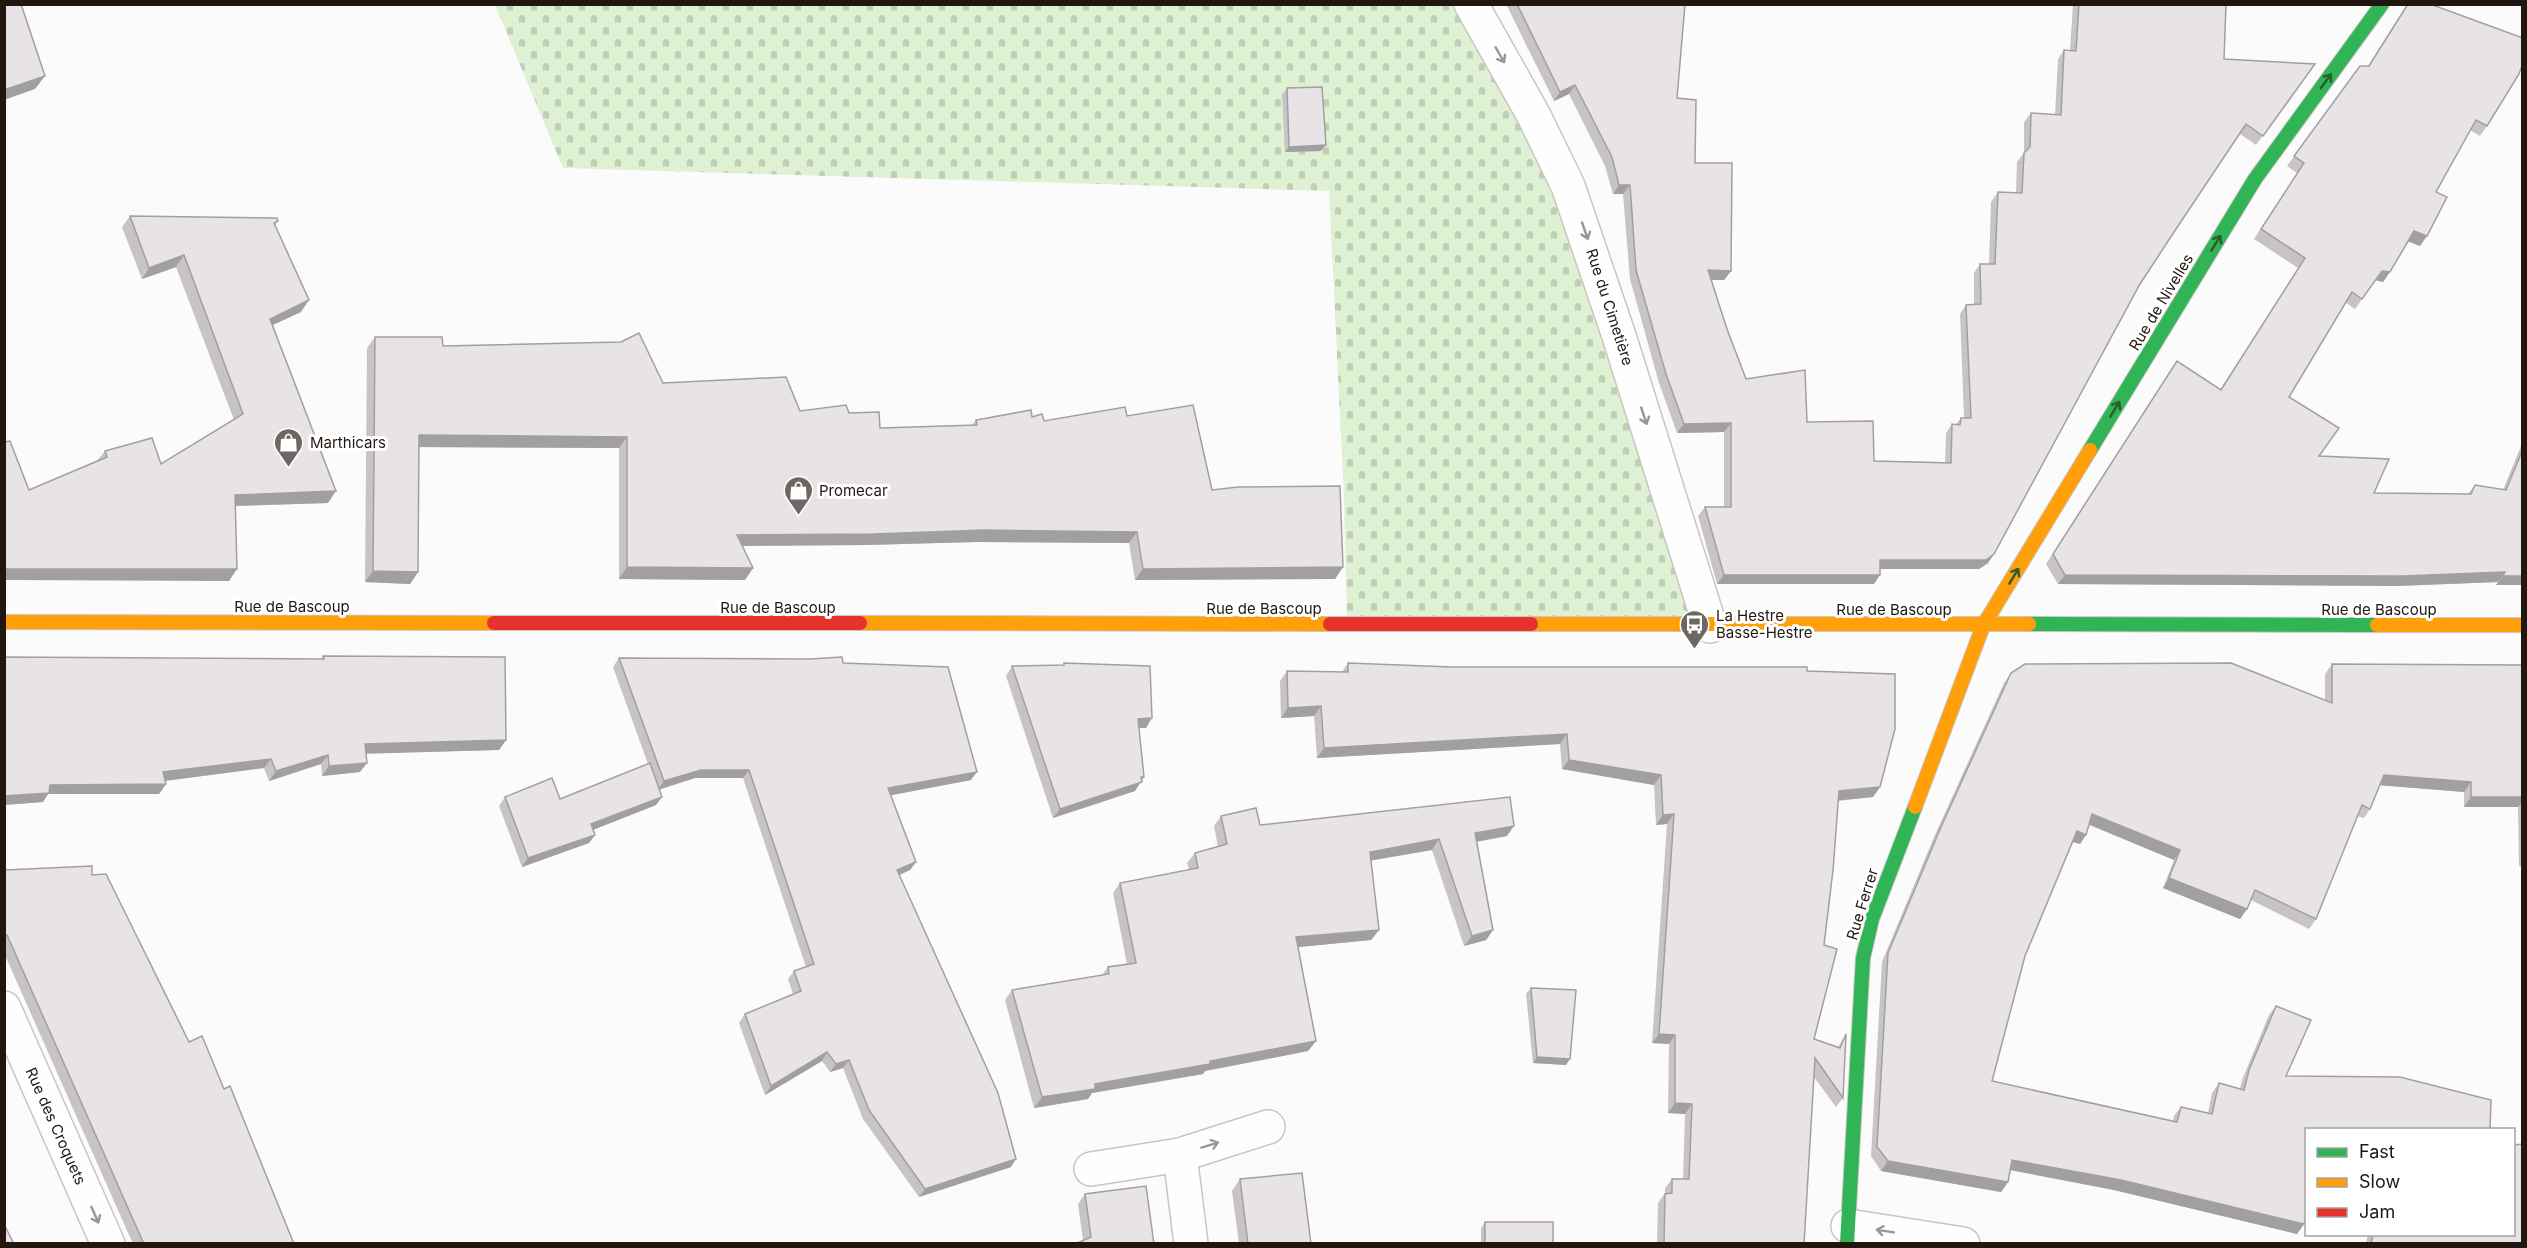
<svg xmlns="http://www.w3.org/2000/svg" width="2527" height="1248" font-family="Inter,sans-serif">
<defs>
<pattern id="cemetery-stones" width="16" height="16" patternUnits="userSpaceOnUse" patternTransform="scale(1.5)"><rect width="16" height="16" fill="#dff1d3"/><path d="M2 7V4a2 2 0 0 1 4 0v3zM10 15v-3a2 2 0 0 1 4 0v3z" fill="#bfceb4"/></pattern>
</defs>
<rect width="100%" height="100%" fill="#fbfbfb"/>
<!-- cemetery -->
<path fill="url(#cemetery-stones)" d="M495,5H1471L1534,116L1710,626L1347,624L1344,496L1329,191L563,168Z"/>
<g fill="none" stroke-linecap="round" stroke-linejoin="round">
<defs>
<g id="street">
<path d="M1471,4L1534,116L1568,186L1619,336L1710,626"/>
<path d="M4,1008L108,1244"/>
<path d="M1180,1155L1191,1244"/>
<path d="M1091,1169L1180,1155L1268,1127"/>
<path d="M1848,1226L1963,1244"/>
</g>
<g id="fast">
<path d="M2090,450L2255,179L2382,4"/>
<path d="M2029,624L2377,625"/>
<path d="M1847,1244L1863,958L1872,919L1915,807"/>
</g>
<g id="slow">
<path d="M4,622L494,623"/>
<path d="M860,623L1330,624"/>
<path d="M1531,624H2029"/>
<path d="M2377,625H2522"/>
<path d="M1915,807L1983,626L2090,450"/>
</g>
<g id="jam">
<path d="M494,623H860"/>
<path d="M1330,624H1531"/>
</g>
</defs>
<!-- street casing -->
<use href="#street" stroke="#cac5c0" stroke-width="36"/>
<!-- fast casing -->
<use href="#fast" stroke="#cac5c0" stroke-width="16"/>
<!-- slow casing -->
<use href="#slow" stroke="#cac5c0" stroke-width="16"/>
<!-- jam casing -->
<use href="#jam" stroke="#cac5c0" stroke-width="16"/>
<!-- street -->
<use href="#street" stroke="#fefefe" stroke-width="33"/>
<!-- fast -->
<use href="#fast" stroke="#30b455" stroke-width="14"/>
<!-- slow -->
<use href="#slow" stroke="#ff9f0a" stroke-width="14"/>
<!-- jam -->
<use href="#jam" stroke="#e5322d" stroke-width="14"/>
</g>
<!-- wall -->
<g fill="#c7c3c7">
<path d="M1506,4H1685L1677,98L1695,163L1731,271L1724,280H1711L1727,329L1746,379L1807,422L1874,461L1945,462L1946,433L1952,424H1956L1961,418H1964L1960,314L1966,305L1974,304V273L1980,264H1989L1991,202L1998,192L2016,193L2017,162L2024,153V122L2031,113L2055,115L2058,59L2064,50H2070L2073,4H2226L2224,59L2315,64L2256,145L2240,134L2178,226L2140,284L1994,554L1988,563L1979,569H1880L1874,584H1717L1698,516L1705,507H1724V432L1677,433L1659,383L1630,279L1623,194H1613L1605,166L1569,94L1554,101Z"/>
<path d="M2407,4L2487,126L2480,136L2470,130L2436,192L2420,246L2408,241L2383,282L2375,280L2355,309L2345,302L2289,397L2319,456L2374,493L2468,494L2475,485L2503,490L2523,441V585H2496L2498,582L2396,586L2058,584L2046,564L2177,361L2220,390L2298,268L2254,239L2297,173L2287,166L2360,66H2368Z"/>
<path d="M1287,88L1321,151L1285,152L1282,94Z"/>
<path d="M130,216L278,221L275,225L301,312L272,325L328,503L236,506L229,581L29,490L97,461L105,451L161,464L234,420L176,267L142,279L122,227Z"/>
<path d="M375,337L443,346L663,383L880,428L972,425L976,420L1032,417L1044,421L1127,416L1212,490L1343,567L1335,579L1135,580L1129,543L976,542L865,545L742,546L753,568L745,580L619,579V448L419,447L418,572L410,584L365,582L367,348Z"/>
<path d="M323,656L506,740L499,750L366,753L360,772L322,776L321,764L269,781L264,768L165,781L166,784L159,794H48L43,802L4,805V657L321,659Z"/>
<path d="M619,658L843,663L971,780L891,795L916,862L910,870L899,875L1011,1167L919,1197L863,1119L843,1068L830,1072L822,1061L765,1095L739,1023L745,1014L793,994L788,979L794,971L806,967L743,778H695L659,789L662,797L656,805L593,830L595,835L589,843L522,867L499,806L505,797L560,799L648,764L613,667Z"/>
<path d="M1064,663L1146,728H1139L1141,781L1135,791L1053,818L1006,676L1012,666H1062Z"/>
<path d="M1348,663L1451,667L1807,671L1880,787L1873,797L1838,801L1814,1039L1838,1047L1846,1034L1843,1098L1836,1107L1814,1077L1804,1244H1657L1658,1203L1665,1193V1188L1672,1179H1683L1685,1114L1668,1113L1669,1044L1652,1043L1667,824L1656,825L1654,785L1562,769L1560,744L1317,758L1314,716L1281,718L1280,681L1287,671L1342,672Z"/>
<path d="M2332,664L2523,665V878L2522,866H2519L2518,807H2464V792L2380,785L2370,809L2364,818L2357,816L2316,919L2309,929L2251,900L2247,909L2240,919L2163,888L2174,860L2089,825L2080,844L2073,842L2025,956L1992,1081L2173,1121L2174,1116L2181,1107L2208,1113L2212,1093L2219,1083L2240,1089L2242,1080L2269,1015L2276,1006L2286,1076L2305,1221L2304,1224L2297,1234L2114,1190L2010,1170L2008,1182L2001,1192L1881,1171L1871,1156L1882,962L1934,837L2004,683L2011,673L2325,701V674Z"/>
<path d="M1221,816L1260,825L1507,836L1477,842L1493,930L1486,940L1464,946L1432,850L1371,860L1379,930L1371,940L1298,947L1316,1041L1308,1051L1205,1071L1203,1074L1092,1093L1088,1099L1034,1108L1005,1000L1012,990L1102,975L1108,967L1127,964L1113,893L1120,883L1189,870L1187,863L1195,853L1218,847L1214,826Z"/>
<path d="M4,867L5,870L92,875L189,1042L224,1089L294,1244H133L4,953Z"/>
<path d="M1531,988L1566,1065L1533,1063L1526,994Z"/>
<path d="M1240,1179L1311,1244H1239L1232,1191Z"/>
<path d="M1085,1194L1154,1244L1083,1240L1078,1204Z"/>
<path d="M1485,1222L1553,1244H1481V1228Z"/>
<path d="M2368,1234H2514L2523,1244H2366Z"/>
</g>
<!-- shaded-wall -->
<g fill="#a29fa2">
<path d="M45,76L35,89L4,100V90Z"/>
<path d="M1575,85L1569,94L1554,101L1560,92Z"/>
<path d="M1326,145L1321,151L1285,152L1289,147Z"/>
<path d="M1619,185H1630L1623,194H1613Z"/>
<path d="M2414,231L2427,236L2420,246L2407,241Z"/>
<path d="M184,255L176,267L142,279L149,268Z"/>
<path d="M1708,270L1731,271L1724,280H1701Z"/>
<path d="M2382,271L2390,272L2383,282L2375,280L2355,309Z"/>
<path d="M309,300L301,312L262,330L270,319Z"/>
<path d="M1731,423L1724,432L1677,433L1684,424Z"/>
<path d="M419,435L627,437L619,448L411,447Z"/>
<path d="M336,491L328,503L227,506L235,495Z"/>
<path d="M984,530L1137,532L1129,543L976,542L865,545L729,546L737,535Z"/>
<path d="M1994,554L1988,563L1979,569H1873L1880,560Z"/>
<path d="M627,567L753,568L745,580L619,579Z"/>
<path d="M1343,567L1335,579L1135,580L1143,569Z"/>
<path d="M4,569H237L229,581L4,580Z"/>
<path d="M373,571L418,572L410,584L365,582Z"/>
<path d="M2505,572L2498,582L2396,586L2058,584L2065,575Z"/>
<path d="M1724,575H1880L1874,584H1717Z"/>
<path d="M2503,576H2523V585H2496Z"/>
<path d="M1321,706L1314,716L1281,718L1288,708Z"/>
<path d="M1152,718L1146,728H1132L1138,719Z"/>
<path d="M1567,734L1560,744L1317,758L1324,748Z"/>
<path d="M506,740L499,750L358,754L365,744Z"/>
<path d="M328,755L321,764L269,781L276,771Z"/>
<path d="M271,759L264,768L156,782L163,772Z"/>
<path d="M1569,760L1661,775L1654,785L1562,769Z"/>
<path d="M367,763L360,772L322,776L329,766Z"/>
<path d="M701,770H749L743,778H695L658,790L664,781Z"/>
<path d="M977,772L971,780L882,797L888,788Z"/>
<path d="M2384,775L2471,782L2464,792L2377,785Z"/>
<path d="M1141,777H1144L1135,791L1053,818L1060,809Z"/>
<path d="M166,784L159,794H48L43,802L4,805V796L50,785Z"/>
<path d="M1880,787L1873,797L1832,801L1839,791Z"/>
<path d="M662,797L656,805L585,833L591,824Z"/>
<path d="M2471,797H2523V801L2518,807H2464Z"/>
<path d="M1674,814L1667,824L1656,825L1663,815Z"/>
<path d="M2092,814L2180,850L2174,860L2086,823Z"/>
<path d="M1514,826L1507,836L1468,843L1475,833Z"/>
<path d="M2077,831L2086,835L2080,844L2070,841Z"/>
<path d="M595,835L589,843L522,867L528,858Z"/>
<path d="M1439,839L1432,850L1363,862L1370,852Z"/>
<path d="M916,862L910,870L891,879L897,870Z"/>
<path d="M2169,878L2247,909L2240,919L2163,888Z"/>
<path d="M1379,930L1371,940L1289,948L1296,937Z"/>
<path d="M1493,930L1486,940L1464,946L1472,936Z"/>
<path d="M1659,1034L1675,1035L1669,1044L1652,1043Z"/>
<path d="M1316,1041L1308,1051L1205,1071L1203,1074L1092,1093L1088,1099L1034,1108L1042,1097L1095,1084Z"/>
<path d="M827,1052L822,1061L765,1095L771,1086Z"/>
<path d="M1537,1057L1570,1059L1566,1065L1533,1063Z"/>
<path d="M849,1060L843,1068L830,1072L836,1064Z"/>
<path d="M1675,1103L1692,1104L1685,1114L1668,1113Z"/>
<path d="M1016,1159L1011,1167L919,1197L925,1189Z"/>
<path d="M2012,1160L2121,1180L2304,1224L2297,1234L2114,1190L2005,1169Z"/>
<path d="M1888,1161L2008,1182L2001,1192L1881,1171Z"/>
</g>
<!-- building -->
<g fill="#e7e3e7" stroke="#a29fa2" stroke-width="1.5">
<path d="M4,4H21L45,76L4,90Z"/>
<path d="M1517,4H1685L1677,98L1696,100L1695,163H1732L1731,271L1708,270L1727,329L1746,379L1805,370L1807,422L1873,421L1874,461L1951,463L1952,424L1960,425L1961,418H1971L1966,305L1981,304L1980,264H1995L1998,192L2022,193L2024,153L2030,147L2031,113L2061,115L2064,50L2076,51L2079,4H2226L2224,59L2315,64L2263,136L2246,124L2178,226L2140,284L1994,554L1986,560H1880V575H1724L1705,507H1731V423L1684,424L1666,374L1636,270L1630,185H1619L1612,157L1575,85L1560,92Z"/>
<path d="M2408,4H2430L2523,38V63L2519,74L2487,126L2476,120L2436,192L2447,197L2427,236L2414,231L2390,272L2382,271L2362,299L2352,292L2289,397L2339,428L2319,456L2389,459L2374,493L2471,494L2475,485L2506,490L2523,449V576H2503L2505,572L2403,576L2065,575L2053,554L2177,361L2221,390L2305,258L2261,229L2304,163L2294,156L2360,66H2369Z"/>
<path d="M1322,87L1326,145L1289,147L1287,88Z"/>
<path d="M130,216L277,218L278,221L274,223L309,300L270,319L336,491L235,495L237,569H4V442L10,441L29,490L107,457L105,451L152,438L161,464L243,414L184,255L149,268Z"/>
<path d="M639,333L663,383L786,377L800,411L846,405L849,413L879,412L880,428L977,425L976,420L1031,410L1032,417L1042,414L1044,421L1125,407L1127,416L1193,405L1212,490L1238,487L1340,486L1343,567L1143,569L1137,532L984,530L873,534L737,535L753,568L627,567V437L419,435L418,572L373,571L375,337H442L443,346L621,342Z"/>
<path d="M323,656L505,657L506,740L365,744L367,763L329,766L328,755L276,771L271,759L163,772L166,784L50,785L49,793L4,796V657L324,659Z"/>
<path d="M842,657L843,663L948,667L977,772L888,788L916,862L897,870L998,1093L1016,1159L925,1189L869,1110L849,1060L836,1064L827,1052L771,1086L745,1014L801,991L794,971L814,964L749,770H701L664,781L619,658L810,659Z"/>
<path d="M1064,663L1150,666L1152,718L1138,719L1144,777H1141L1142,782L1060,809L1012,666L1064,665Z"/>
<path d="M1348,663L1451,667H1807V671L1895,674V729L1880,787L1839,791L1833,870L1824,945L1837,949L1814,1039L1840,1048L1846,1034L1843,1098L1815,1058L1804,1244H1664L1665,1194L1672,1193V1179H1689L1692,1104L1675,1103V1035L1659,1034L1674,814L1663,815L1661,775L1569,760L1567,734L1324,748L1321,706L1288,708L1287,671L1348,672Z"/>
<path d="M2231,663L2332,703V664L2523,665V797H2471V782L2384,775L2370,809L2362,805L2316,919L2255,890L2247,909L2169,878L2180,850L2092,814L2086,835L2077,831L2025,956L1992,1081L2177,1122L2181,1107L2212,1114L2219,1083L2244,1090L2249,1070L2276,1006L2311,1020L2286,1076L2400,1077L2491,1100L2490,1130H2307V1213L2304,1224L2121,1180L2012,1160L2008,1182L1888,1161L1877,1147L1888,953L1941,827L2011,673L2025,664Z"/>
<path d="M650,763L662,797L591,824L595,835L528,858L505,797L552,778L560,799Z"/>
<path d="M1510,797L1514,826L1475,833L1493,930L1472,936L1439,839L1370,852L1379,930L1296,937L1316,1041L1210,1061V1064L1095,1084V1089L1042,1097L1012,990L1109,974L1108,967L1136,963L1120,883L1198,868L1195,853L1227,844L1221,816L1256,808L1260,825Z"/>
<path d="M92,866V875L106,874L189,1042L202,1036L224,1089L230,1086L294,1244H144L7,935L4,936V867L5,870Z"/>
<path d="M1531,988L1576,990L1570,1059L1537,1057Z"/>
<path d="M2523,1144V1244H2371L2373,1234H2514V1145Z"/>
<path d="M1302,1173L1311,1244H1248L1240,1179Z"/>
<path d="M1146,1186L1154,1244H1075L1091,1237L1085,1194Z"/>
<rect x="1485" y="1222" width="68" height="22"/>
<path d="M4,1224L14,1244H4Z"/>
</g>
<!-- one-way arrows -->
<defs><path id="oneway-shaft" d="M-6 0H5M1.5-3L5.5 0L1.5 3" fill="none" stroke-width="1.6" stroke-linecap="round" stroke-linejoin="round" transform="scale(1.5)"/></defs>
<g stroke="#9b9692">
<use href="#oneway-shaft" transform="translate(1500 55) rotate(60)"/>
<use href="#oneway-shaft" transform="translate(1585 231) rotate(71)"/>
<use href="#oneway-shaft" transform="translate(1644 416) rotate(72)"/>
<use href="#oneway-shaft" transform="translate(1210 1145) rotate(-17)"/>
<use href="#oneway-shaft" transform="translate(95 1215) rotate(66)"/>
<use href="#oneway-shaft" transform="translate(1885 1231) rotate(-171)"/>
</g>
<g stroke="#285e2e">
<use href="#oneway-shaft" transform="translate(2326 81) rotate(-54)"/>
<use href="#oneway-shaft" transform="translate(2216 243) rotate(-59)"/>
<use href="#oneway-shaft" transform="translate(2115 409) rotate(-59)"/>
<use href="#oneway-shaft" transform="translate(2014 576) rotate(-59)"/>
</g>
<!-- icons -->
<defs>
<symbol id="shop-pin" viewBox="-11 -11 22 30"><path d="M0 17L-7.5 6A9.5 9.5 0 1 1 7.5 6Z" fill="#6d6762" stroke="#fff"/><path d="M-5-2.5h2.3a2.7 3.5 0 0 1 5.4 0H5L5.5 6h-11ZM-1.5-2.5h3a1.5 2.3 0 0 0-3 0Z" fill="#fff"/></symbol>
<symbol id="bus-pin" viewBox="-11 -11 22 30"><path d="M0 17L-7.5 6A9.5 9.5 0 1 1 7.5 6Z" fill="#6d6762" stroke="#fff"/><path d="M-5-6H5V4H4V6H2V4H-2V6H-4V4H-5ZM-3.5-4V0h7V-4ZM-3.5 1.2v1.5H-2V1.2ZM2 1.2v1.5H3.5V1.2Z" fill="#fff"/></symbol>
</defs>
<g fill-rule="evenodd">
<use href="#shop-pin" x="272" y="426" width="33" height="45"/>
<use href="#shop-pin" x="782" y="474" width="33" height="45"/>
<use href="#bus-pin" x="1678" y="608" width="33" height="45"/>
</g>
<g text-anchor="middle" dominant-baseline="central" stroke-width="6" stroke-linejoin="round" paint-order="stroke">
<!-- street labels -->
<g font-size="15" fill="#21170f" stroke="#fff">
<text transform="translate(2161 302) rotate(-59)">Rue de Nivelles</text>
<text transform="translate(1610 307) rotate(72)">Rue du Cimetière</text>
<text x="292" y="606">Rue de Bascoup</text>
<text x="778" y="607">Rue de Bascoup</text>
<text x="1264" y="608">Rue de Bascoup</text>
<text x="1894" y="609">Rue de Bascoup</text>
<text x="2379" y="609">Rue de Bascoup</text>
<text transform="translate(1862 904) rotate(-73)">Rue Ferrer</text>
<text transform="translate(56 1126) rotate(66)">Rue des Croquets</text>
</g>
<!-- poi labels -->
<g font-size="15" fill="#21170f" stroke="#fff" text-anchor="start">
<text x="310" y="442">Marthicars</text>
<text x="819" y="490">Promecar</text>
<text x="1716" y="615">La Hestre<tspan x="1716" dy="17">Basse-Hestre</tspan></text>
</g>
</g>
<!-- border -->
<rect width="2527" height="1248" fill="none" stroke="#21170f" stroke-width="12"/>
<!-- legend -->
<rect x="2305" y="1128" width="210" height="108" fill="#ffffff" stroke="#a6a29f" stroke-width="1.5"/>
<rect x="2317" y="1148" width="30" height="9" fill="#30b455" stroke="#a6a29f" stroke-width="1.5"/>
<text x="2359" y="1158" font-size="18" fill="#21170f">Fast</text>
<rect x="2317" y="1178" width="30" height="9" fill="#ff9f0a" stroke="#a6a29f" stroke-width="1.5"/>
<text x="2359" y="1188" font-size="18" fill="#21170f">Slow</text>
<rect x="2317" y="1208" width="30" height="9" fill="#e5322d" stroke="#a6a29f" stroke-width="1.5"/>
<text x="2359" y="1218" font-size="18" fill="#21170f">Jam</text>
</svg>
